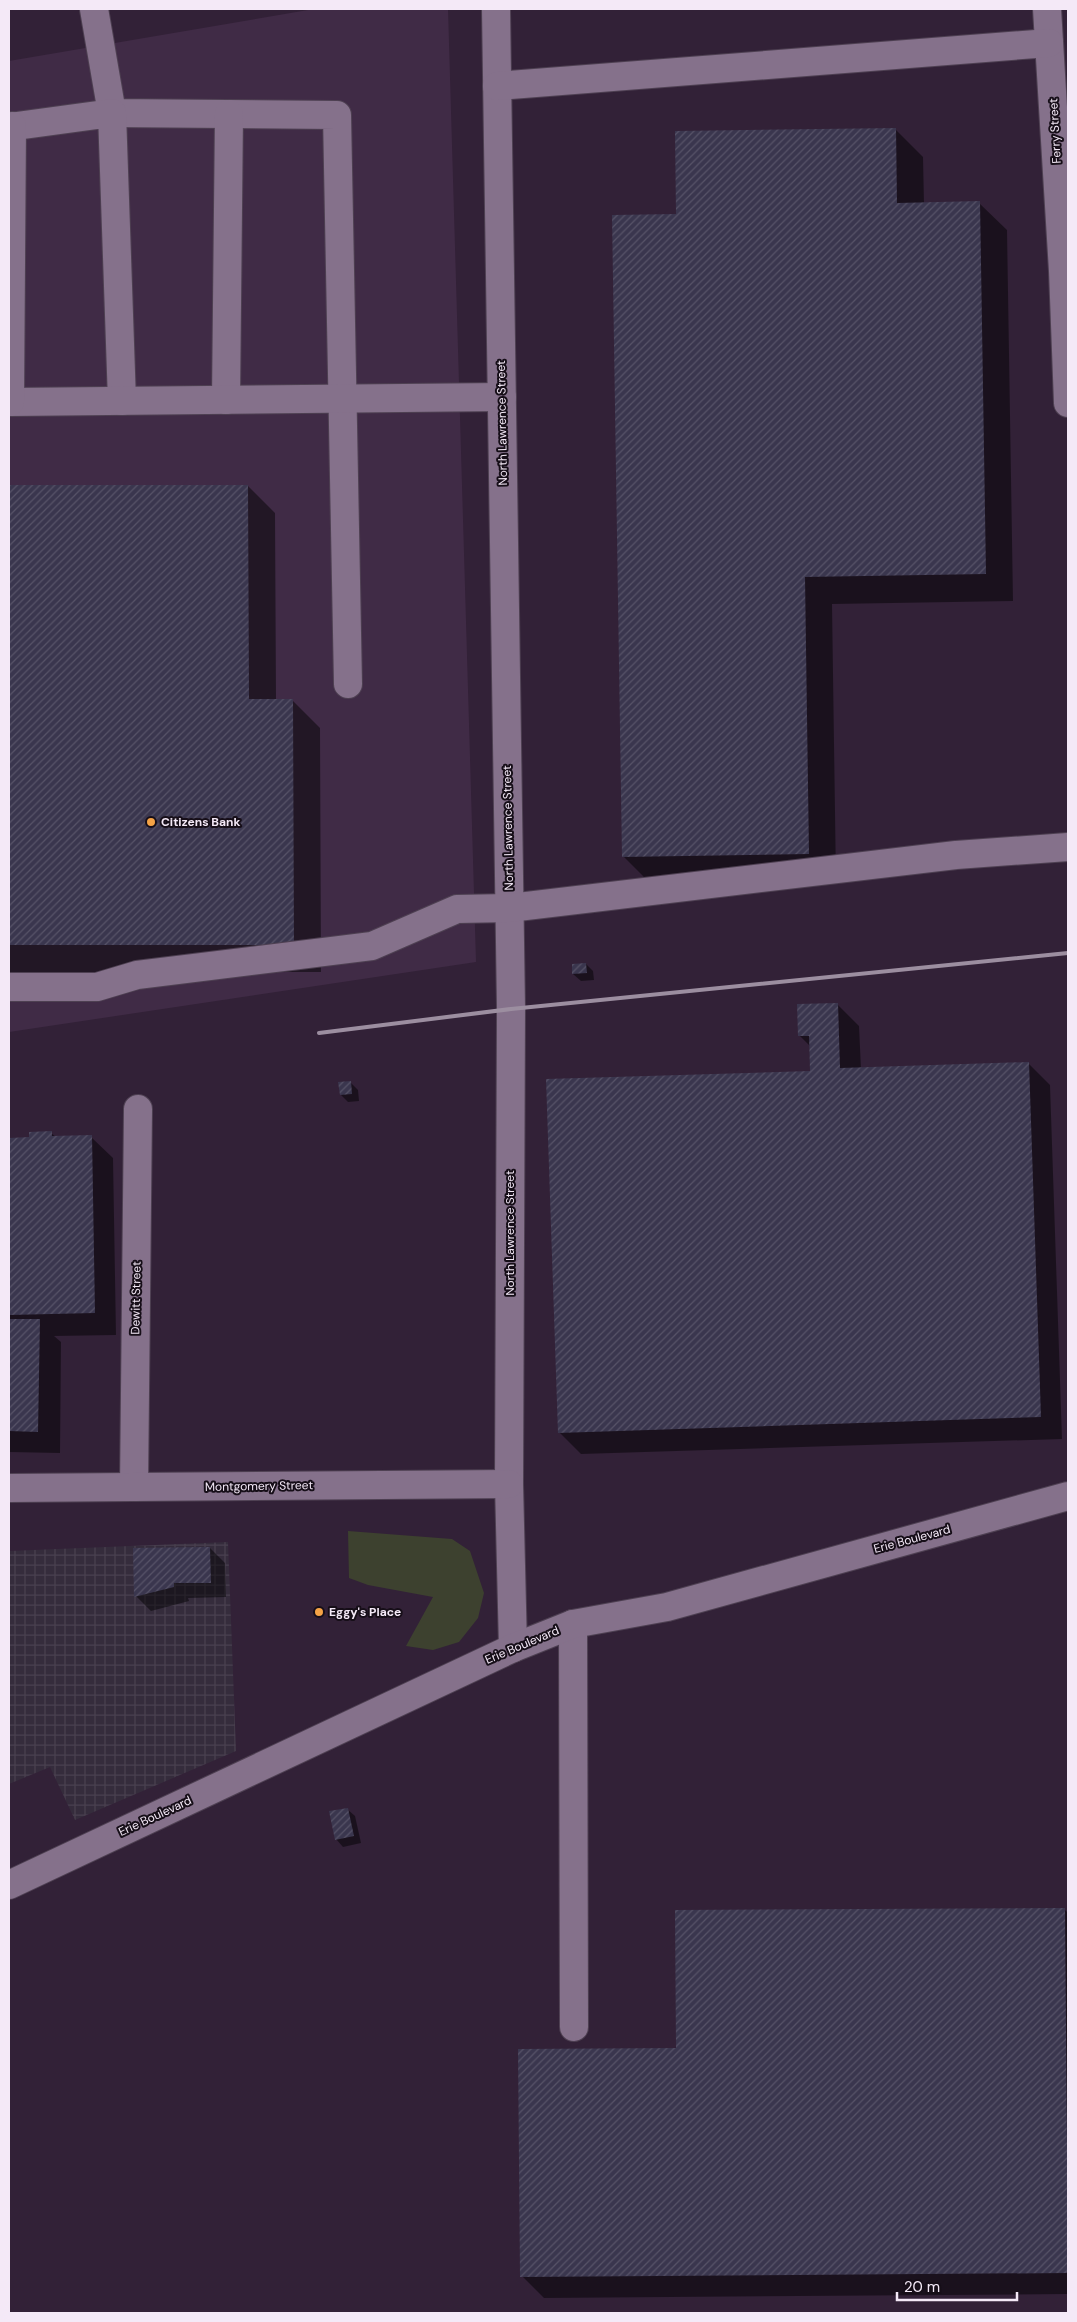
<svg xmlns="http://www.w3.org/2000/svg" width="1077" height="2322" font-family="'DM Sans',sans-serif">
<defs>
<pattern id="industrial-grid" width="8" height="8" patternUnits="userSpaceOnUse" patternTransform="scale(1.25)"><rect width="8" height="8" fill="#352c3c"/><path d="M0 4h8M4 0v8" fill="none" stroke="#49404f"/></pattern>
<pattern id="building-hatch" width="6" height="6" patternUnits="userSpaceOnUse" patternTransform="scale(1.25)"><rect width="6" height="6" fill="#3a364e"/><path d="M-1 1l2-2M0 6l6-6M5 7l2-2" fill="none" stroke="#575368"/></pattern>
</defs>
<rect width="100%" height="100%" fill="#322137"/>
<!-- built -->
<path fill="#402b46" d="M314,9H448L476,962L9,1032V61Z"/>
<!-- industrial -->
<path fill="url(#industrial-grid)" d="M228,1542L236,1751L75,1820L50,1767L9,1784V1551Z"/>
<!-- green -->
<path fill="#3d412f" d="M348,1531L452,1539L470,1551L484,1593L478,1618L459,1642L433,1650L406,1646L433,1597L368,1585L349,1578Z"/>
<!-- shadow -->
<g fill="#0007">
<path d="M895,129L923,157L924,204L979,203L1007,230L1013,601L832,604L836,881L651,884L623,856L677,215Z"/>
<path d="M9,486H248L275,513L276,701L292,700L320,728L321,972H9Z"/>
<path d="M586,964L593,971L594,980L581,981L573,974Z"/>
<path d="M837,1004L859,1026L861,1069L1028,1063L1050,1085L1062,1439L581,1454L559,1432L811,1072L810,1046L800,1036Z"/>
<path d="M350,1082L358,1090L359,1101L348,1102L341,1095Z"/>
<path d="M51,1133L56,1137H91L113,1158L116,1335L54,1336L61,1342L60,1453L9,1452V1139H30Z"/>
<path d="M210,1548L225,1563L226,1597L188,1598L189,1601L151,1611L136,1596Z"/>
<path d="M347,1809L355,1816L361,1843L343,1847L336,1839Z"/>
<path d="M1064,1909L1068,1913V2294L544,2298L522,2276L678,2050Z"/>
</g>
<!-- building -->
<g fill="url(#building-hatch)">
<path d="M896,128L897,203L980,201L986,574L805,577L809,854L622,857L612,215L676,214L675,131Z"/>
<path d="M9,485H248L249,699H293L294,945H9Z"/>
<path d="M586,963L587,973L572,974V964Z"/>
<path d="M838,1003L840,1068L1029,1062L1041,1417L558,1433L546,1079L810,1071L809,1036H798L797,1004Z"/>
<path d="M351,1081L352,1094L340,1095L338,1082Z"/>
<path d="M52,1131V1136L92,1135L95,1313L9,1315V1138L29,1137V1132Z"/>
<path d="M9,1319H40L38,1432L9,1431Z"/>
<path d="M210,1547L211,1583H174V1587L134,1597L133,1548Z"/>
<path d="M348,1808L354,1836L335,1840L329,1811Z"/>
<path d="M1057,1908H1065L1068,2273L520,2277L518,2049L676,2048L675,1910Z"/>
</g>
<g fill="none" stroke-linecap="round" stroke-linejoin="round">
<defs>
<g id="minor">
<path d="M94,9L112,113L337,115L348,684"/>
<path d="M496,9L511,1009L509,1484L513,1648"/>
<path d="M1047,9L1063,271L1068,403"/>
<path d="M497,86L1049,43"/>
<path d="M9,127L112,113L122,401"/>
<path d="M226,400L229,114"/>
<path d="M9,402L502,397"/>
<path d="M10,402L12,126"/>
<path d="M9,987H97L137,975L372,946L457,909L509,908L956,855L1068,847"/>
<path d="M134,1487L138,1109"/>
<path d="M9,1488L509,1484"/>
<path d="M573,1624L574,2027"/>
<path d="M9,1885L513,1648L573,1624L667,1607L1068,1496"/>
</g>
</defs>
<!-- minor casing -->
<use href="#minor" stroke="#4e4052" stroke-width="30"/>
<!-- minor -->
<use href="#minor" stroke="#85718b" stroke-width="28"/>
<!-- rail -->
<path stroke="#9c8ea0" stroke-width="4" d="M319,1033L511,1009L1068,953"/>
</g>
<!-- markers -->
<g fill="#f5a346" stroke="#160e18" stroke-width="2">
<circle cx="151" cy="822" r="5"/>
<circle cx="319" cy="1612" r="5"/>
</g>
<g text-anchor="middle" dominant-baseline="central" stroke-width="4" stroke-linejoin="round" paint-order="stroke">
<!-- street labels -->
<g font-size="12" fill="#f4e9f7" stroke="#160e18">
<text transform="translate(1055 131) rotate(-93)">Ferry Street</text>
<text transform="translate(502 423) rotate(-91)">North Lawrence Street</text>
<text transform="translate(508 828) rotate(-91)">North Lawrence Street</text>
<text transform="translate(510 1233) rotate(-90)">North Lawrence Street</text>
<text transform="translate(136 1298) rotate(-89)">Dewitt Street</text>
<text transform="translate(259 1486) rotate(-1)">Montgomery Street</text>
<text transform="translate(912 1539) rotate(-15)">Erie Boulevard</text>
<text transform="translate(522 1645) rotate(-23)">Erie Boulevard</text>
<text transform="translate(155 1816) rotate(-25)">Erie Boulevard</text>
</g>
<!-- poi labels -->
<g font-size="12" font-weight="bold" fill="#f4e9f7" stroke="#160e18" text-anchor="start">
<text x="161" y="822">Citizens Bank</text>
<text x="329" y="1612">Eggy's Place</text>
</g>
</g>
<!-- border -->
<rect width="1077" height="2322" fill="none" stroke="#f4e9f7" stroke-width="20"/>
<!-- scale -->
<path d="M897 2292v8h120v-8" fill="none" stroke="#f4e9f7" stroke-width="2.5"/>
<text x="904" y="2292" font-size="15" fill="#f4e9f7" stroke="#160e18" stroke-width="4" paint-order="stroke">20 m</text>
</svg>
